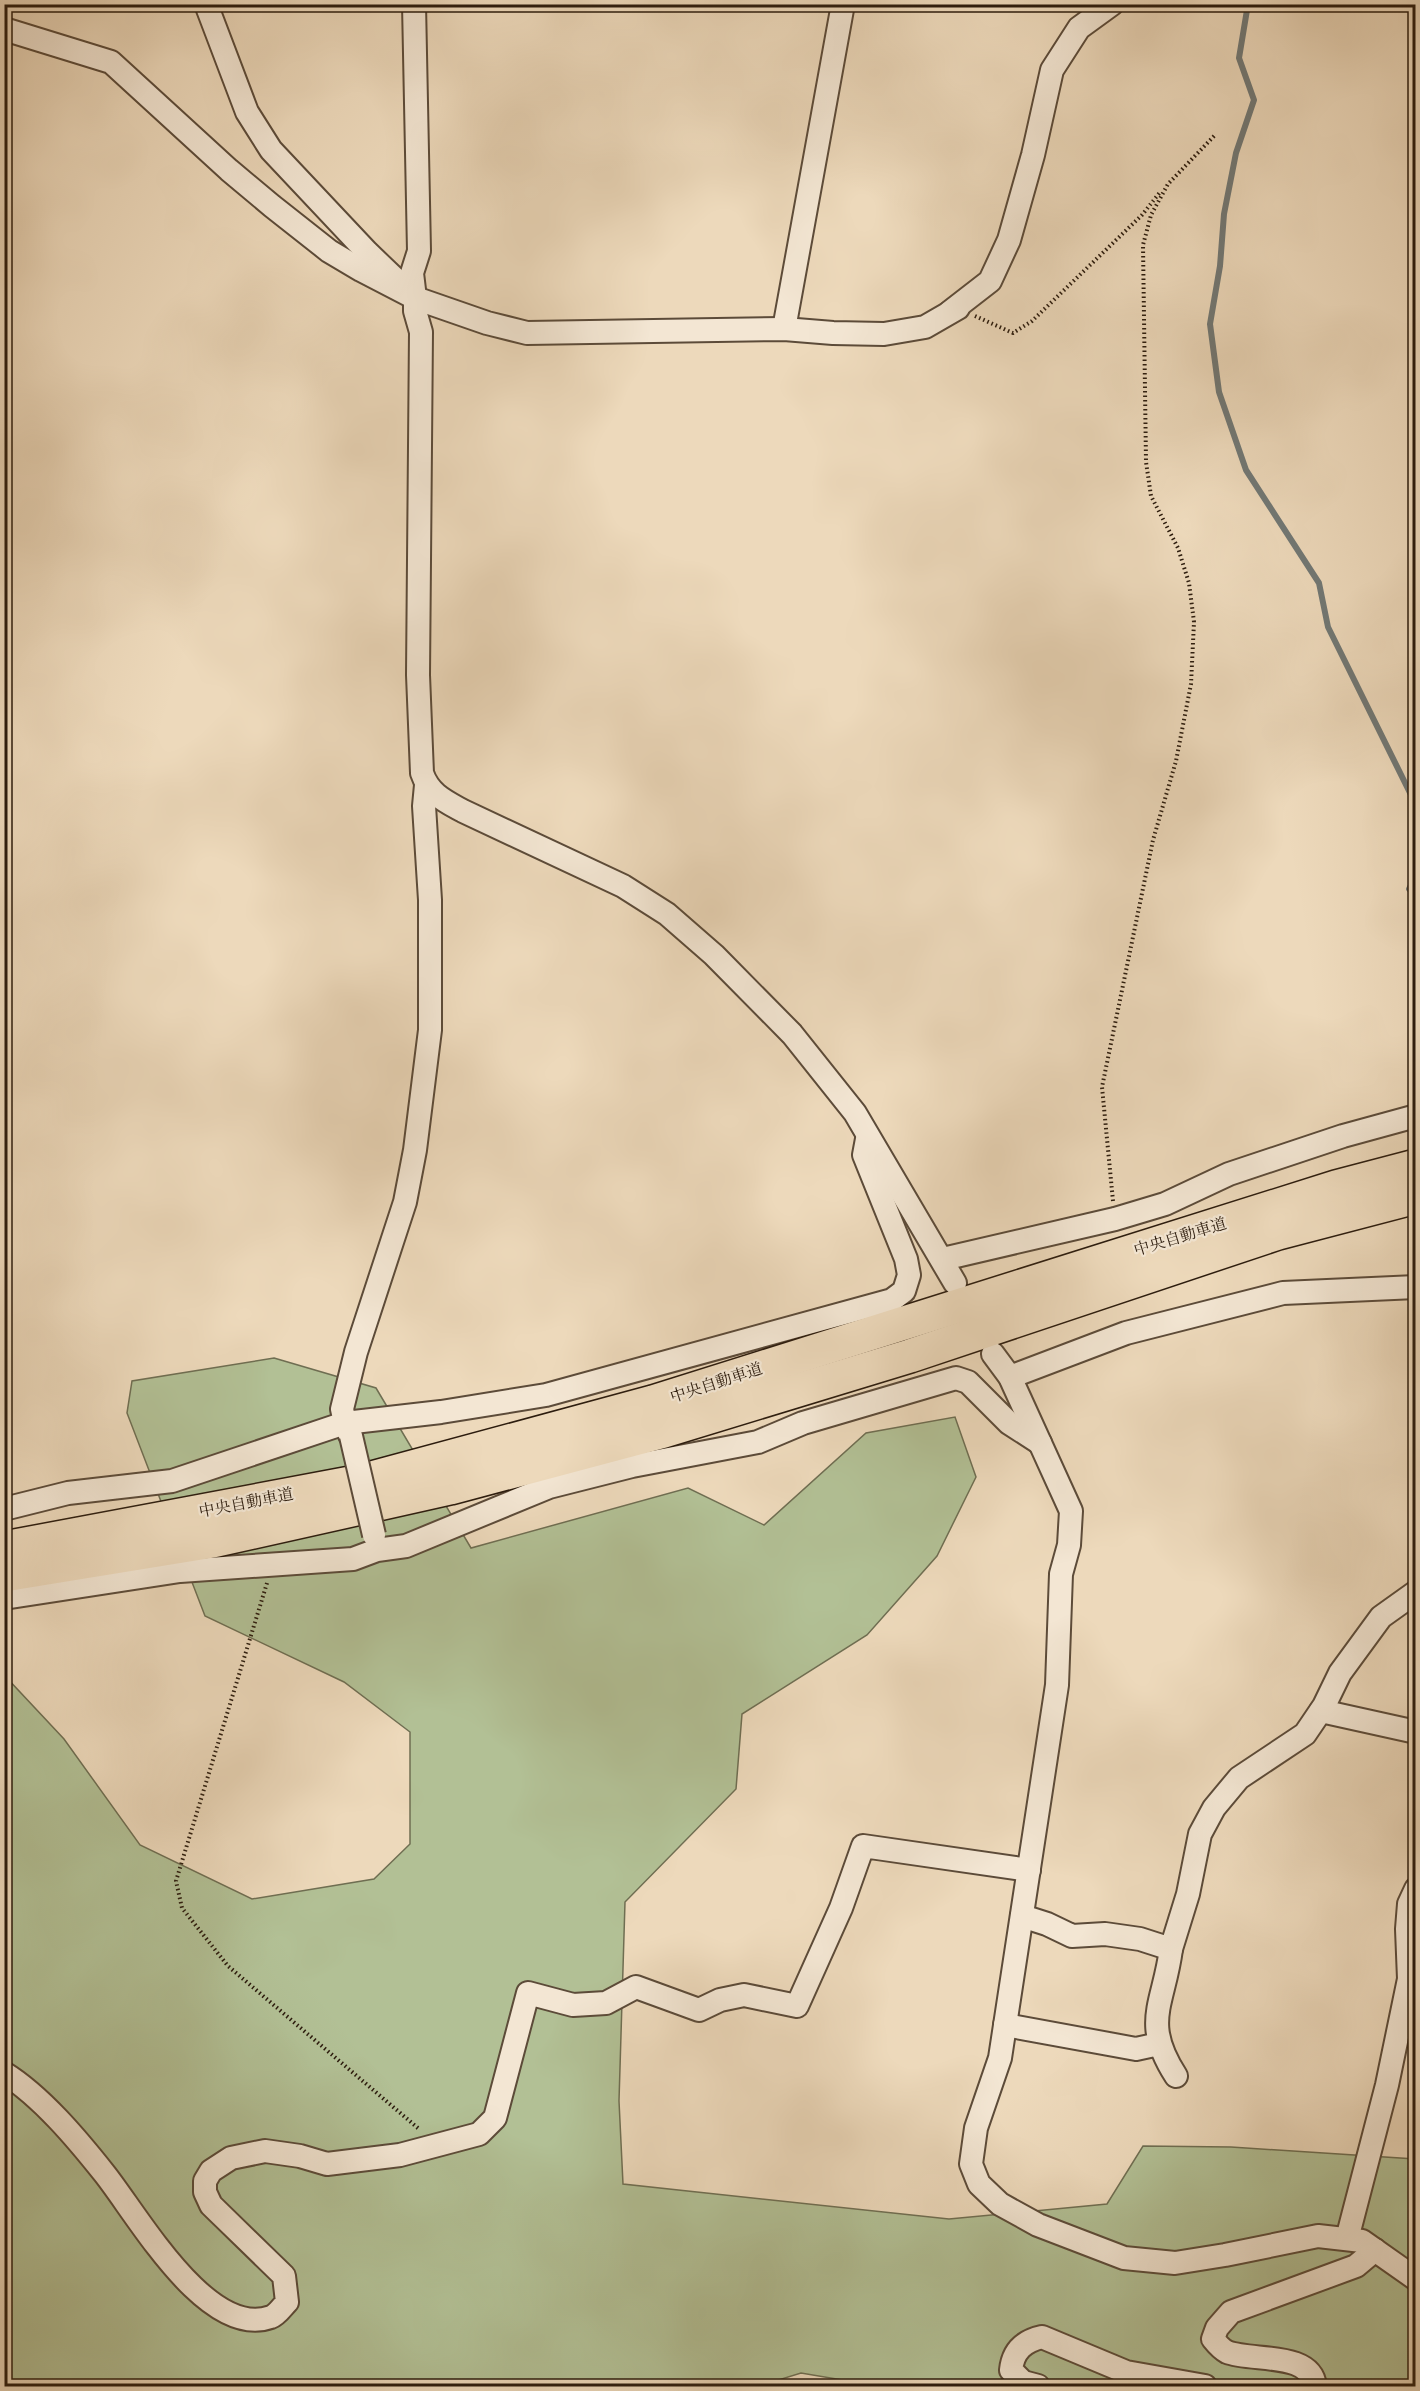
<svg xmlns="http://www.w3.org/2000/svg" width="1420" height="2391" font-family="'Libre Caslon Text','Noto Serif JP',serif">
<rect width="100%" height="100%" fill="#edd9bb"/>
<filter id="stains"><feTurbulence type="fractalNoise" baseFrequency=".00333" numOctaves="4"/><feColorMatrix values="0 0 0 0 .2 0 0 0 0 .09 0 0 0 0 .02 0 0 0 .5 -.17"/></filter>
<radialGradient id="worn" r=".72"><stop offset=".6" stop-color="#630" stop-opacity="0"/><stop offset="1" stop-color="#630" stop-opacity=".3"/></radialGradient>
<!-- green -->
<path fill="#b2c095" stroke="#6f6e52" stroke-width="1.5" d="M274,1358L376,1388L471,1548L688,1488L764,1525L866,1433L955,1417L976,1477L937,1556L867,1635L742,1714L736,1789L625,1902L619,2101L623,2184L949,2219L1107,2204L1143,2146L1231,2147L1415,2159V2386H878L801,2373L759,2386H5L4,1675L64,1739L140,1845L252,1899L374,1879L410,1844V1732L344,1682L205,1616L127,1413L132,1381Z"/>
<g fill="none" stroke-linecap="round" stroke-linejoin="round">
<!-- stream -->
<g stroke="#727976" stroke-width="6">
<path d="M1248,4L1239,58L1254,100L1236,153L1224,214L1220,266L1210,324L1219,392L1246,470L1319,583L1328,627L1416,805"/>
<path d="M1416,875L1409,889L1416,896"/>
</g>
<defs>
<g id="minor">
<path d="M206,4L247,112L271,150L367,252L415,298V311L421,332L418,675L422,773C429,794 445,801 463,811L623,886L667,914L714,955L792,1034L855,1113L955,1283"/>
<path d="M414,4L419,251L412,273L415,298"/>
<path d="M4,29L111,62L229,170L272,206L329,251L361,270L415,298L487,323L527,333L784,329L833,333L884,334L925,327L958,308"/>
<path d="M950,312L990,281L1009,240L1033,155L1052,70L1079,28L1112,4"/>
<path d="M784,329L843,4"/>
<path d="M943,1259L1115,1219L1165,1204L1229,1174L1343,1136L1416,1116"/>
<path d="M993,1354L1010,1377L1071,1511L1069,1545L1061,1574L1057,1685L1000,2058L976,2128L971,2164L979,2184L1000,2204L1038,2225L1124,2258L1175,2263L1225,2255L1318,2236L1362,2241L1416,2279"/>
<path d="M1010,1377L1126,1333L1283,1293L1416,1287"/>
<path d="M350,1435L345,1423L342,1409L356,1352L405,1202L415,1150L430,1030V900L424,806L426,785"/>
<path d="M4,1509L68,1493L172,1481L345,1423L441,1412L546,1395L892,1300L904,1291L909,1275L906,1259L864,1155L867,1139"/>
<path d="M4,1598L180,1571L353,1559L377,1550L406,1546L549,1487L632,1466L758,1442L803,1423L956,1378L968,1382L1009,1423L1040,1443"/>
<path d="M1321,1711L1416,1732"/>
<path d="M1022,1916L1047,1924L1072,1936L1105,1934L1140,1939L1171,1949L1188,1894L1200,1834L1214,1808L1239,1778L1305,1734L1324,1706L1340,1673L1381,1617L1416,1592"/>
<path d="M1171,1949C1164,2004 1141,2022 1176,2076"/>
<path d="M1005,2025L1136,2049L1159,2044"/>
<path d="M4,2073C41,2096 77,2139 104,2173C137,2214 207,2340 271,2317C277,2315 283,2306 287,2302L284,2276L211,2205L205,2192V2181L211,2171L231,2158L265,2151L300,2156L327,2164L400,2155L479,2134L495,2118L528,1993L573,2005L606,2003L636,1987L699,2010L720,2000L744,1995L797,2006L841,1908L863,1846L1029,1870"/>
<path d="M1347,2239L1387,2085L1409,1979L1407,1929L1409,1904L1416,1889"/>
<path d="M1038,2386L1023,2382L1011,2370C1013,2351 1024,2341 1042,2337L1126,2372L1205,2386"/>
<path d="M1315,2386C1311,2351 1252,2362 1227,2352C1221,2349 1217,2344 1213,2339L1217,2328L1231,2312L1356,2266L1375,2250"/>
</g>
<g id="highway">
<path d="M4,1548L361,1481L653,1402L1336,1187L1416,1166"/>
<path d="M4,1575L213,1541L450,1488L664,1431L910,1356L1278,1233L1416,1197"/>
</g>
</defs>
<!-- minor casing -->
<use href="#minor" stroke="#5c4b39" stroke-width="26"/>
<!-- highway casing -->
<use href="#highway" stroke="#2c1c0e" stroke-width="36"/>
<!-- path -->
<g stroke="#2c1c0e" stroke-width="4" stroke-dasharray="1.5 3" stroke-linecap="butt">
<path d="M975,316L1013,333L1032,321L1142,215L1161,191"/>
<path d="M1113,1201L1102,1087L1153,840L1176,761L1191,684L1194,622L1189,583L1178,548L1151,496L1146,462L1143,245L1151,215L1168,184L1216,134"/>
<path d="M267,1583L176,1881L182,1908L228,1966L419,2129"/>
</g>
<!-- minor -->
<use href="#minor" stroke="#f3e6d3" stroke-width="22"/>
<!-- highway -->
<use href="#highway" stroke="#edd9bb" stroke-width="33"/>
<defs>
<path id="minor-bridge" d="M351,1436L374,1535"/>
</defs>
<!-- minor-bridge casing -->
<use href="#minor-bridge" stroke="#5c4b39" stroke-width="26" stroke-linecap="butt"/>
<!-- minor-bridge -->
<use href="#minor-bridge" stroke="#f3e6d3" stroke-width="22"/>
</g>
<g text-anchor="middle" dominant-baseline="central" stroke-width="4.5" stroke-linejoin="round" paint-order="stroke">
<!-- street labels -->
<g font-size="16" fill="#2c1c0e" stroke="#f3e6d3">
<text transform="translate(1180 1236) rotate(-17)">中央自動車道</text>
<text transform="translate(716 1382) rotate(-18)">中央自動車道</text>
<text transform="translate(246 1502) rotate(-11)">中央自動車道</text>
</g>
</g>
<!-- margin -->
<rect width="1420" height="2391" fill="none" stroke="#edd9bb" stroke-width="24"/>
<rect x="6" y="6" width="1408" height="2379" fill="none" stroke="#2c1c0e" stroke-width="3"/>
<rect x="12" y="12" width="1396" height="2367" fill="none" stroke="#2c1c0e" stroke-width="1.5"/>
<rect width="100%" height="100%" filter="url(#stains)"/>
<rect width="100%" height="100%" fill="url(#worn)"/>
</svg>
